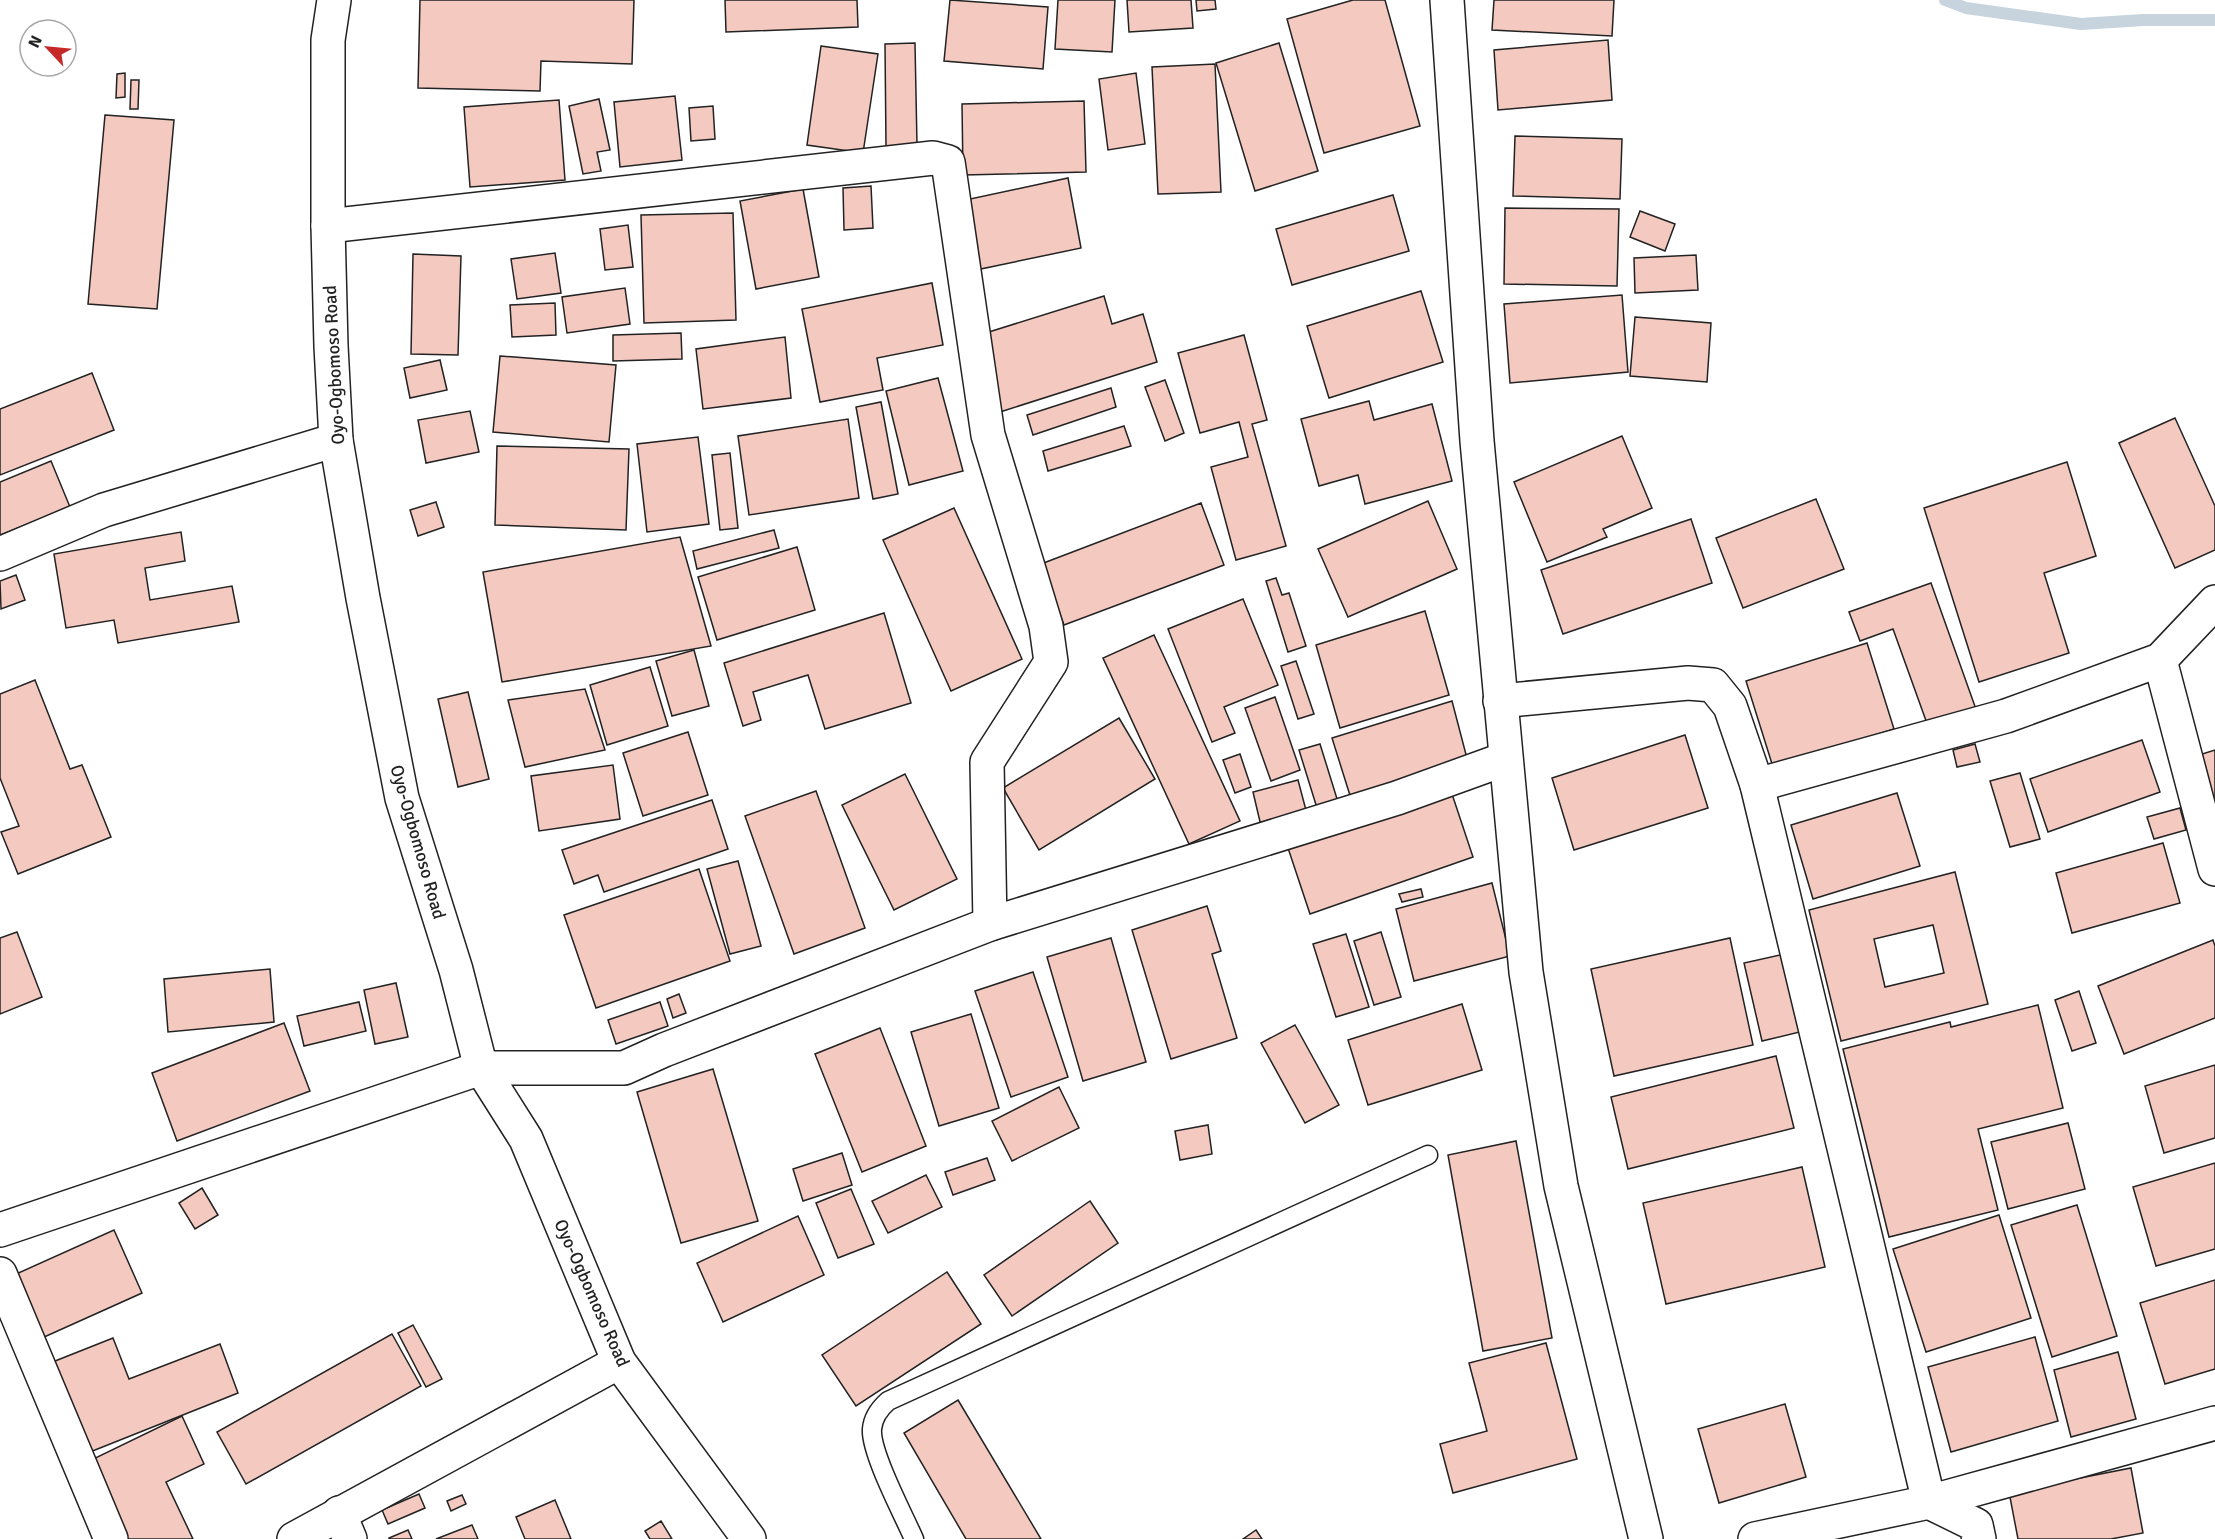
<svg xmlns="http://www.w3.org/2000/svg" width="2215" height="1539" font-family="Signika,sans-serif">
<rect width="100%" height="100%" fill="#fff"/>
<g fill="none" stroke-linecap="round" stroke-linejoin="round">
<!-- stream -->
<path stroke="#c7d3dd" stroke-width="12" d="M1945,0L1966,8L2081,24L2143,20H2215"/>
</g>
<!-- building -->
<g fill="#f3c9c0" stroke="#222" stroke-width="1.5" fill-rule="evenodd">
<path d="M420,0H634L632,64L541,61L540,91L418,88Z"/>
<path d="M725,0H857L858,27L726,32Z"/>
<path d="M950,0L1048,7L1043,69L944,61Z"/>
<path d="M1058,0H1115L1112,52L1055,49Z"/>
<path d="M1127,0H1191L1193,28L1129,32Z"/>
<path d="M1196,0H1215L1216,9L1197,11Z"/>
<path d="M1353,0H1385L1420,126L1324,153L1287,19Z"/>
<path d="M1494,0H1614L1612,36L1492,30Z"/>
<path d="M1608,40L1612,100L1498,110L1494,50Z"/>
<path d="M915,43L917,145L886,146L885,44Z"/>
<path d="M1279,43L1318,171L1255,191L1216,63Z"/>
<path d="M821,46L878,54L863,153L807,145Z"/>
<path d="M1215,64L1221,192L1158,194L1152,67Z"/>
<path d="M125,73V97L116,98L117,74Z"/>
<path d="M1136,73L1145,144L1108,150L1099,79Z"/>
<path d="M131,80H139L138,109H130Z"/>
<path d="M675,96L682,160L620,167L614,102Z"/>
<path d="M599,99L610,150L597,152L601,171L583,174L569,106Z"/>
<path d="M559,100L565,180L470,187L464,107Z"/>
<path d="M1084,101L1086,172L963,175L962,104Z"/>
<path d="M713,106L715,139L691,141L689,108Z"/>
<path d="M105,115L174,120L157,309L88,304Z"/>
<path d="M1515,136L1622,139L1620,199L1513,196Z"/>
<path d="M1068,178L1081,248L971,271L956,202Z"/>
<path d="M871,186L873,228L844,230L843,188Z"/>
<path d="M803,189L819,277L756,289L740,201Z"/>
<path d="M1393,195L1409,251L1292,285L1276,229Z"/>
<path d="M1505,208L1619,209L1617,286L1504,284Z"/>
<path d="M1640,211L1675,224L1665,251L1630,237Z"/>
<path d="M733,213L736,320L644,323L641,215Z"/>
<path d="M628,225L633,267L605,270L600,229Z"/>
<path d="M555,253L561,293L517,299L511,259Z"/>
<path d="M413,254L461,256L458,355L411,354Z"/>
<path d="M1696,255L1698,290L1635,293L1634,258Z"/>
<path d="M932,283L943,345L877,358L883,390L820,402L802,309Z"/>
<path d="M625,288L630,324L567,333L562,297Z"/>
<path d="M1421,291L1443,362L1329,398L1307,326Z"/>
<path d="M1622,295L1628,372L1510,383L1504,304Z"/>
<path d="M1104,296L1112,324L1143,314L1157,362L1000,412L976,336Z"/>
<path d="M555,303L556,335L512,337L510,305Z"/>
<path d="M1635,317L1711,323L1707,382L1630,376Z"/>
<path d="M681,333L682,359L613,361V335Z"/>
<path d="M1244,335L1267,420L1252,424L1286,546L1236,560L1211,467L1248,457L1239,422L1200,433L1178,353Z"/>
<path d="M785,337L791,398L703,409L696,349Z"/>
<path d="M500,356L616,365L609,442L493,432Z"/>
<path d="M440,360L447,390L410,398L404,368Z"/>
<path d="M92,373L114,430L0,475V409Z"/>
<path d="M938,378L963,471L909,485L886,391Z"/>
<path d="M1165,380L1184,433L1165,441L1145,387Z"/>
<path d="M1111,388L1116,407L1033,435L1027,415Z"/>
<path d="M1369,401L1374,420L1432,404L1452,481L1365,504L1358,475L1319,486L1301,419Z"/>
<path d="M881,402L898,494L873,499L856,407Z"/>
<path d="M470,411L479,452L426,463L418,420Z"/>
<path d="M2175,418L2215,506V550L2175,568L2119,443Z"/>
<path d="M848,419L859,498L749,515L738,436Z"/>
<path d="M1124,426L1131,446L1048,471L1043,451Z"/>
<path d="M1622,436L1652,508L1603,529L1607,537L1547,562L1514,482Z"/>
<path d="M698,437L709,524L647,532L637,444Z"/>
<path d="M497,446L629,449L626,530L495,525Z"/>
<path d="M730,453L738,528L720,530L712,455Z"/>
<path d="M51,461L70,507L0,535V482Z"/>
<path d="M2067,462L2096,556L2044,573L2069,653L1979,682L1924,508Z"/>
<path d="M1816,499L1844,569L1743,608L1716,538Z"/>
<path d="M1428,501L1457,569L1348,617L1318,549Z"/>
<path d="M436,502L444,527L418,536L410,510Z"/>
<path d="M1201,503L1224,565L1064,625L1041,564Z"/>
<path d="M954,508L1022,659L951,691L883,540Z"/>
<path d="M1691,519L1712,583L1563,634L1541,570Z"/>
<path d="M774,530L779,548L697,569L693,551Z"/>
<path d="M181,532L185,561L145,568L150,600L232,586L239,622L118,643L114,620L66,628L54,554Z"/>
<path d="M680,537L711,646L502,682L483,572Z"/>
<path d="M797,547L815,610L717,640L698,577Z"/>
<path d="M16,575L25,600L1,609L0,581Z"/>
<path d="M1276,578L1282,595L1289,593L1306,646L1288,652L1266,581Z"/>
<path d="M1931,583L1977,712L1929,729L1893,629L1860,641L1849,612Z"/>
<path d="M1243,599L1278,685L1224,707L1235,733L1212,742L1168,629Z"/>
<path d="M1425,611L1449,695L1340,728L1316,645Z"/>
<path d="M884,613L911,703L825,729L808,675L753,692L761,720L743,726L724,663Z"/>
<path d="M1154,635L1240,821L1189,844L1103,658Z"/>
<path d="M1867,643L1894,729L1773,767L1746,681Z"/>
<path d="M694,650L709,706L672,716L656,661Z"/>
<path d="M1296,661L1314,714L1298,719L1281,666Z"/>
<path d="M650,667L668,726L607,745L590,685Z"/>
<path d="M35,680L70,769L82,765L111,837L18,874L1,832L19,826L0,778V694Z"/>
<path d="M585,689L605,750L525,767L508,700Z"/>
<path d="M468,692L489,779L458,787L438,699Z"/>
<path d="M1275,697L1300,770L1271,781L1245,708Z"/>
<path d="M1452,701L1469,766L1353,805L1332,738Z"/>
<path d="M1119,718L1155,779L1039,850L1003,788Z"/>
<path d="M688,732L708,795L643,816L623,753Z"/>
<path d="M1685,735L1708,808L1574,850L1552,778Z"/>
<path d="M2142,740L2160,792L2048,832L2030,779Z"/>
<path d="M1320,744L1338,802L1317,808L1299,750Z"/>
<path d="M1975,744L1980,762L1957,767L1953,750Z"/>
<path d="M2215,750V811L2199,755Z"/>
<path d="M1240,754L1251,787L1235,793L1223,760Z"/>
<path d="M613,765L620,819L539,831L531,776Z"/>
<path d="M2020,773L2040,839L2010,847L1990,781Z"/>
<path d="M905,774L957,879L894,910L842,805Z"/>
<path d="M1298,780L1307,814L1261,826L1253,792Z"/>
<path d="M1449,785L1473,857L1310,914L1286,842Z"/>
<path d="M816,791L865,928L794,954L745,816Z"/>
<path d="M1897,793L1920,866L1813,899L1791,825Z"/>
<path d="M712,800L728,849L604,892L598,875L574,884L562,850Z"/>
<path d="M2180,808L2186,830L2154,839L2147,817Z"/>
<path d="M2163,843L2180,903L2072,933L2056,873Z"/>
<path d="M738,861L761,946L730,954L707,869Z"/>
<path d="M699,869L730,961L596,1008L564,915Z"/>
<path d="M1955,872L1988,1004L1841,1041L1809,910ZM1933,925L1944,973L1885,987L1874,939Z"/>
<path d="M1492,883L1510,956L1414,981L1396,909Z"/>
<path d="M1421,889L1423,897L1402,902L1399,894Z"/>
<path d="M1207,906L1221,951L1212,954L1237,1038L1171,1059L1132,930Z"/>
<path d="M17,932L42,997L0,1014V938Z"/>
<path d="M1381,932L1401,997L1374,1005L1354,941Z"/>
<path d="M1346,934L1369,1007L1336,1017L1313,944Z"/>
<path d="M1111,938L1146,1062L1083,1081L1047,957Z"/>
<path d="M1730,938L1753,1045L1614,1076L1591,969Z"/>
<path d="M2213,940L2215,946V1018L2124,1054L2098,986Z"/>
<path d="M1789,953L1808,1030L1762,1041L1744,963Z"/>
<path d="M270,969L274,1022L168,1032L164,979Z"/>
<path d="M1033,972L1068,1077L1011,1097L975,991Z"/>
<path d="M396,983L408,1037L375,1044L364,990Z"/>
<path d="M2079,991L2096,1043L2072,1051L2055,1000Z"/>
<path d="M679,994L686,1013L673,1018L667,999Z"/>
<path d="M359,1002L366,1031L304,1046L297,1016Z"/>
<path d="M660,1002L668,1026L616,1044L608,1020Z"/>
<path d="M1462,1004L1482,1070L1368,1105L1348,1040Z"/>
<path d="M2038,1005L2063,1108L1978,1129L1998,1210L1889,1237L1843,1049L1950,1022L1951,1027Z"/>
<path d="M971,1014L999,1108L939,1126L911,1032Z"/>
<path d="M284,1023L310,1091L177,1141L152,1073Z"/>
<path d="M1295,1025L1339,1105L1305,1123L1261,1043Z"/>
<path d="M880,1028L926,1146L862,1172L815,1054Z"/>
<path d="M1776,1056L1794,1128L1628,1169L1611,1097Z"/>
<path d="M2215,1065V1138L2164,1153L2145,1086Z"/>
<path d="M713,1069L758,1221L681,1243L637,1092Z"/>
<path d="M1059,1087L1079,1128L1012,1161L992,1121Z"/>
<path d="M2068,1123L2085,1189L2008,1209L1991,1142Z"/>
<path d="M1208,1125L1212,1154L1180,1160L1175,1131Z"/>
<path d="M1516,1141L1552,1338L1483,1351L1448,1155Z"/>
<path d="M842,1153L852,1185L803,1201L793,1169Z"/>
<path d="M987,1158L995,1180L953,1195L945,1172Z"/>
<path d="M2215,1163V1249L2156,1266L2133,1187Z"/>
<path d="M1802,1167L1825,1267L1666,1304L1643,1203Z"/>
<path d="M926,1175L942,1207L888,1233L872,1201Z"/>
<path d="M202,1188L218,1215L195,1229L179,1203Z"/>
<path d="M851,1189L874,1244L838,1258L816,1203Z"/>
<path d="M1090,1201L1118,1243L1012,1316L984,1275Z"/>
<path d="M2077,1205L2117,1336L2052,1357L2011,1225Z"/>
<path d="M1999,1215L2031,1318L1926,1352L1893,1249Z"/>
<path d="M798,1216L824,1275L723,1322L697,1263Z"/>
<path d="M114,1230L142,1293L42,1338L14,1275Z"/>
<path d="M947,1272L981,1324L856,1406L822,1355Z"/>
<path d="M2215,1280V1369L2165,1384L2140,1303Z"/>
<path d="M413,1325L442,1379L426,1387L398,1333Z"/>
<path d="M392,1334L421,1386L246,1484L217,1432Z"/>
<path d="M2035,1337L2058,1421L1951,1452L1928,1367Z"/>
<path d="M113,1338L129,1379L220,1344L238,1393L80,1456L45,1365Z"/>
<path d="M1546,1343L1577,1459L1453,1493L1440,1444L1487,1431L1469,1363Z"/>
<path d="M2118,1352L2136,1419L2071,1437L2054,1370Z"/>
<path d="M958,1400L1041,1539H966L904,1433Z"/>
<path d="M1785,1404L1806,1477L1719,1503L1698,1429Z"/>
<path d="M182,1416L204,1464L166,1482L193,1539H123L87,1462Z"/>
<path d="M2131,1468L2143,1533L2111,1539H2018L2009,1492Z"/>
<path d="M419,1494L425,1508L388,1524L382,1510Z"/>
<path d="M462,1495L466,1504L451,1511L447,1501Z"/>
<path d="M555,1500L571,1539H525L516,1517Z"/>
<path d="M661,1521L672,1539H650L645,1531Z"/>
<path d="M472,1525L478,1539H436Z"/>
<path d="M408,1530L412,1539H389V1538Z"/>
<path d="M1256,1530L1262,1539H1243Z"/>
</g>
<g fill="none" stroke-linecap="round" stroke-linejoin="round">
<defs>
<path id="service" d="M914,1539C904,1516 870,1452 872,1429C873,1417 879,1409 888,1401L1428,1155"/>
<g id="minor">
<path d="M1447,0L1477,441L1526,972L1561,1186L1646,1539"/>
<path d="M328,226L933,158L948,162L988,435L1046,626L1051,662L987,762L990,924"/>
<path d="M0,554L104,510L336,440"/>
<path d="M2160,660L2215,869"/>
<path d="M1500,701L1688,683L1713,685L1730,706L1757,785L1929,1502L1976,1525L1979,1539"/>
<path d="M1757,785L2006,716L2160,660L2215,602"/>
<path d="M0,1230L481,1068H624L664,1050L990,924L1397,798L1505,759"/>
<path d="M0,1274L111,1539"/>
<path d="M339,1513L350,1539"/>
<path d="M294,1539L619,1362"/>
<path d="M1755,1539L1929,1502L2215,1423"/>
</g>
<path id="trunk" d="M334,0L328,40V226L331,346L336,440L363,598L402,798L456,970L481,1068L526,1139L619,1362L749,1539"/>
</defs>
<!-- service casing -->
<use href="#service" stroke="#222" stroke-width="21"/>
<!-- minor casing -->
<use href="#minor" stroke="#222" stroke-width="36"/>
<!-- trunk casing -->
<use href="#trunk" stroke="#222" stroke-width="36"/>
<!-- service -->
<use href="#service" stroke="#fff" stroke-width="18"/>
<!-- minor -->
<use href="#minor" stroke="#fff" stroke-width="33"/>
<!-- trunk -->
<use href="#trunk" stroke="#fff" stroke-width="33"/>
</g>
<g text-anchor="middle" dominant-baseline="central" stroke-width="4.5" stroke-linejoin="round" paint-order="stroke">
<!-- street labels -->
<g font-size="18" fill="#222" stroke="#fff">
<text transform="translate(334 365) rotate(-93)">Oyo-Ogbomoso Road</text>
<text transform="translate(418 842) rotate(74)">Oyo-Ogbomoso Road</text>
<text transform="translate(592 1293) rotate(66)">Oyo-Ogbomoso Road</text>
</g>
</g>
<!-- north arrow -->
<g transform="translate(48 48) rotate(296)"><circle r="28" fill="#ffffff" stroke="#a7a7a7" stroke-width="1.5"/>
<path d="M0-4.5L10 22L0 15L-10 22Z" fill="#c62828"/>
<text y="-9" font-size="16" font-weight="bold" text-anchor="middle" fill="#222222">N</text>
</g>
</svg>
